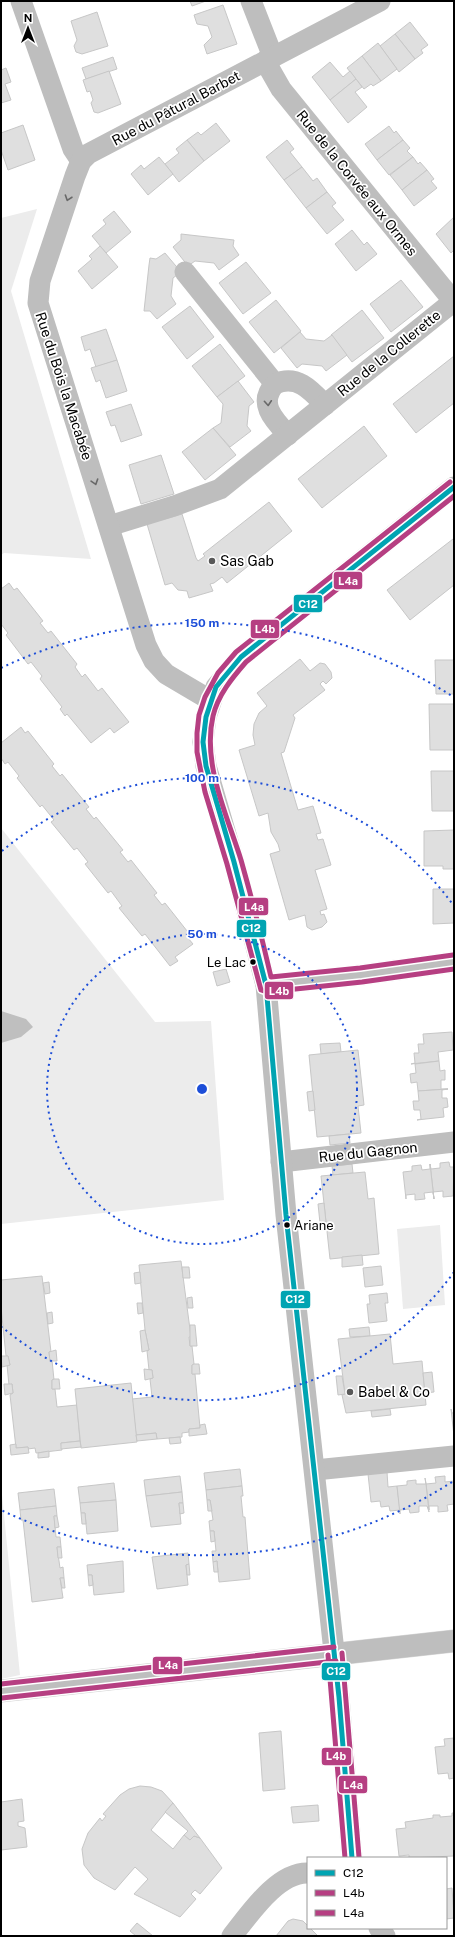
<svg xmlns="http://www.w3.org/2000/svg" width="455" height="1937" font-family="'Public Sans',sans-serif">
<rect width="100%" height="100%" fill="#fff"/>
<!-- green -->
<g fill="#ececec">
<path d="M37,209L11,291L91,559L4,553L1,555V218Z"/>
<path d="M1,828L155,1022L211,1021L224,1200L1,1224Z"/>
<path d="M440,1225L445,1305L403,1309L397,1229Z"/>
<path d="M1,1485L20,1675L1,1679Z"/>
</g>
<!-- water -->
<path fill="#bfbfbf" d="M1,1011L26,1019L33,1027L21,1037L1,1043Z"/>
<!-- building -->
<g fill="#dfdfdf" stroke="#c7c7c7">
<path d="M190,1H206L192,6Z"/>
<path d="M223,5L237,44L207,54L204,45L212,37L208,26L197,24L194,15Z"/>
<path d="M97,12L108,46L82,54L76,52L74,46L77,40L71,21Z"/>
<path d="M410,22L428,45L421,50L423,53L415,59L395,34Z"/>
<path d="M395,34L415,59L399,72L380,46Z"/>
<path d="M378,43L397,69L381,81L362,56Z"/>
<path d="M362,56L381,81L373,86L371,84L364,89L347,68Z"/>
<path d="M113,57L117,69L86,79L82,68Z"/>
<path d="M330,62L343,77L350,71L356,79L330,100L312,77Z"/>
<path d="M6,68L11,82L5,84L11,100L1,103V70Z"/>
<path d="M109,71L121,104L98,113L94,112L91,103L93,100L90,91L87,92L83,80Z"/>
<path d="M356,79L362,87L355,92L367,107L348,123L330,100Z"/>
<path d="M216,123L230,141L204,161L187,140L198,132L201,135Z"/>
<path d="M23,125L35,160L8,170L1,150V133Z"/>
<path d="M389,126L394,133L396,131L403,140L377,160L365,144Z"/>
<path d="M187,140L204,161L179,182L165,164L179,153L176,149Z"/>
<path d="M287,140L294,149L290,152L302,167L284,180L266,157Z"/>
<path d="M403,140L410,148L407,151L413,157L389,175L377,160Z"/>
<path d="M159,157L173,174L148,195L131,174L141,165L144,169Z"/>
<path d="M413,157L418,164L420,162L427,170L402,190L390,175Z"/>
<path d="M302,167L313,181L317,178L327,192L306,208L284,180Z"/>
<path d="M427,170L434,179L431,181L437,188L414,206L402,190Z"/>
<path d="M327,192L336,203L332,206L344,220L327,234L306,208Z"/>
<path d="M114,211L131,232L106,253L92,236L106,224L103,220Z"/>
<path d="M454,217V250L451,253L436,234Z"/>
<path d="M352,230L364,245L367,242L377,254L356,271L335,244Z"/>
<path d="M181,234L234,240L233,246L239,255L219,270L214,263L195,261L188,266L173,247L181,240Z"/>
<path d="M100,246L118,267L92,289L78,271L92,259L89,256Z"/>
<path d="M165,253L181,272L173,278L171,296L176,304L157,319L150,311H144L149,265L150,258L156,259Z"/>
<path d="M246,262L271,293L243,314L219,283Z"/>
<path d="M401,280L423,307L391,332L370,304Z"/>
<path d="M276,300L301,331L274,353L249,322Z"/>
<path d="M190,306L214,337L187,359L162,327Z"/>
<path d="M362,310L384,338L352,362L331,335Z"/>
<path d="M106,329L117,360L96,367L90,349L85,351L81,337Z"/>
<path d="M300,332L306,339L324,341L332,335L347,355L326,371L322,366L302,364L297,368L281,348Z"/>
<path d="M220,344L245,376L217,397L192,366Z"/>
<path d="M454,356V403L416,433L393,404Z"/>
<path d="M117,360L127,391L106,398L100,380L96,382L91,368Z"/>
<path d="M238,381L254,402L249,406L247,426L251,431L230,447L213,428L221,423L223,404L217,397Z"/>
<path d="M131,404L142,435L121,442L115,425L111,426L106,412Z"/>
<path d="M364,426L387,456L322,508L298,479Z"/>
<path d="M213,428L236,455L205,480L182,452Z"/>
<path d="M161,455L174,494L141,504L129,465Z"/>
<path d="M269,502L292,531L227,583L222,577L214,583L210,584L213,591L189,598L187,591L178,590L172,583L165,585L147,524L182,514L196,558L198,561L205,556L203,554Z"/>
<path d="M453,539L454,541V585L410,620L387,590Z"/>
<path d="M9,583L14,590L17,588L43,621L40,623L48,633L51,631L77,664L75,667L82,677L85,674L98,691L102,688L129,722L114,733L110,728L91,743L67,714L65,716L60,709L62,707L40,679L42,676L31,662L28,664L6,635L8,633L1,624V589Z"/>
<path d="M300,659L310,671L320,663L325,664L331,672L332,678L326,684L323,681L320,684L325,690L293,715L295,718L284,752L281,753L298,810L313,806L321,833L316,834L318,840L323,839L331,865L315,870L327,909L320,911L321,915L324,914L327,922L322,927L312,930L307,927L305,915L289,920L270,854L280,851L278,844L271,832L268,813L259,816L239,750L255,745L253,735L254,724L259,713L267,706L257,693Z"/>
<path d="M435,660H454V694H436Z"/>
<path d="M429,704H454V750H430Z"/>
<path d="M21,727L25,733L28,731L54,764L52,766L60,776L62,774L89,807L86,809L94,819L96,817L123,850L120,852L128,862L131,860L157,893L154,895L162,905L165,903L191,936L188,938L193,944L175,957L178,961L170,966L145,934L142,936L119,908L122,906L111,891L108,893L85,864L88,862L77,848L74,850L51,822L54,820L42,805L40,807L17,778L19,776L8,762L5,764L1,758V743Z"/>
<path d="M431,771H454V811H432Z"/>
<path d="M454,830V869H443V866H424V831Z"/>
<path d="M433,889H454V923L433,924Z"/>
<path d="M226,969L230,982L217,986L213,972Z"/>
<path d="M452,1032L453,1050L438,1052L439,1061L411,1064L415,1063L414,1053H419L418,1044H424L423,1034Z"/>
<path d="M340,1043L341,1052L321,1054L320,1044Z"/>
<path d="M358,1050L364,1105L358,1106L361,1133L317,1137L309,1055Z"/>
<path d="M439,1061L440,1071L445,1070V1080H441V1089H448L418,1091L417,1082L411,1083L410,1074L416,1073L415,1064Z"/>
<path d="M448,1089L442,1090V1098H447L448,1107L443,1108L444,1117L417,1120L421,1119L420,1110H414L413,1101H419L418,1091Z"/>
<path d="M313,1091L315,1110L309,1111L307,1092Z"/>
<path d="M349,1134L350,1143L330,1145L329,1136Z"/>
<path d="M449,1162L450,1167H454L453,1196L443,1197V1191L433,1192L434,1199L430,1164L431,1169L440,1168V1163Z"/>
<path d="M352,1164L353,1173L333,1175L332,1166Z"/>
<path d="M430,1164L434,1199L433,1192L424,1193L425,1199L415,1200V1194L406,1195V1199L403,1172L412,1171V1166L421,1165L422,1170L430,1169Z"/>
<path d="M365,1172L368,1199L374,1198L379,1254L330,1259L321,1176Z"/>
<path d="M324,1203L326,1222L320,1223L318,1204Z"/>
<path d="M362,1255L363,1265L342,1267V1257Z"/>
<path d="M181,1261L191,1337H189L190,1346H192L194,1364L192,1365V1374H195L200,1428L189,1429V1432L182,1433V1437L157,1439L156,1433L136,1435L132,1399L152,1397L150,1379L153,1378L152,1370H149L147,1351L149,1350L145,1330L139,1265Z"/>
<path d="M381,1266L383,1285L365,1287L363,1268Z"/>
<path d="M182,1267H189L190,1278H183Z"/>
<path d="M140,1272L141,1283L135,1284L134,1273Z"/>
<path d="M42,1276L51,1352H49L50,1361L52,1360L54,1380H52V1389H55L57,1407L77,1405L80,1441L61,1443L62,1450L36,1453L35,1448L28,1449V1447L16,1448L10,1395L13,1393L12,1384L9,1385L7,1365H10L8,1356H6L1,1307V1280Z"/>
<path d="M49,1282L50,1293L45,1294L43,1283Z"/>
<path d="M387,1293L388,1303H385L387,1321L369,1323L367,1304H370L369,1295Z"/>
<path d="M192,1297L193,1308H188L187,1298Z"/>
<path d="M137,1303H142L143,1313L138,1314Z"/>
<path d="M52,1312L53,1323L48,1324L47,1313Z"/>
<path d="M190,1325H195L197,1346H190Z"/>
<path d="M369,1327L370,1336L350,1337L349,1329Z"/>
<path d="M145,1330L149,1350L142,1352L140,1331Z"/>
<path d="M390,1334L393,1364L422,1361L426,1405L346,1413L342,1395L345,1394L338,1339Z"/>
<path d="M56,1350L57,1361H50L49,1352Z"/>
<path d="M1,1356H8L10,1365L2,1367Z"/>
<path d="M194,1364H199L200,1374H192V1365Z"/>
<path d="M144,1369L152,1370L153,1378L145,1380Z"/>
<path d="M432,1372L434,1392L425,1393L423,1373Z"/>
<path d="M336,1376H342L345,1394L338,1395Z"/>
<path d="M54,1379H59L60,1389H52V1380Z"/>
<path d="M131,1383L137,1442L81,1448L75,1389Z"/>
<path d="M4,1384H12L13,1393L5,1395Z"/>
<path d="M390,1409L391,1415L372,1417L371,1411Z"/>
<path d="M451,1409L452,1413H454V1436Z"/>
<path d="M205,1424L207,1434L189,1436V1429L200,1428V1425Z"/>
<path d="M156,1433L157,1439L137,1441L136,1435Z"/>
<path d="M180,1437L181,1443L170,1444L169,1438Z"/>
<path d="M80,1441L81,1447L61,1449V1443Z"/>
<path d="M16,1444V1448L28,1447L29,1453L11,1455L10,1445Z"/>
<path d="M49,1451V1457L38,1458V1453Z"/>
<path d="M240,1469L242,1486L206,1490L204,1473Z"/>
<path d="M387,1472L388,1487L397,1486L400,1510L390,1511L389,1506L381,1507L380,1501L371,1502L368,1474Z"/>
<path d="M180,1476L182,1492L146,1496L144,1480Z"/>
<path d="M445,1476V1482L454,1481V1504L447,1505L448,1511L438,1512V1506H429V1510L426,1484L436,1483L435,1477Z"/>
<path d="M425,1478L426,1484L429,1512L427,1506H419V1512L410,1513L409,1509L400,1510V1514L397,1486L407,1485V1481L416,1480V1484H426Z"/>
<path d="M114,1483L116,1500L80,1503L78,1487Z"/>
<path d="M242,1486L243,1496H241L243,1517H245L250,1579L219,1582L217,1561L213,1562L212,1551H216L214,1531H210L209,1521L213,1520L210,1500H207L206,1490Z"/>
<path d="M54,1489L56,1506L20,1510L18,1493Z"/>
<path d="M182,1492L183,1503H179L181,1524L151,1527L146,1496Z"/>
<path d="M116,1500L118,1531L87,1534L85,1513H81L80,1503Z"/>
<path d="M207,1500H210L212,1511H208Z"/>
<path d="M179,1503H183L184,1513L180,1514Z"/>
<path d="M56,1506L57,1516H54L56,1537H60L61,1547H57L60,1568L63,1567L64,1578H60L63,1598L32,1602L23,1520H21L20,1510Z"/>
<path d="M81,1513H85L86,1524H82Z"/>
<path d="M54,1516H57L59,1527L55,1528Z"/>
<path d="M210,1531H214L215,1541L211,1542Z"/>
<path d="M57,1547H61L62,1558H58Z"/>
<path d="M188,1553L189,1564L186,1565L188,1585L157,1589L152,1557Z"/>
<path d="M123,1561L124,1592L94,1595L92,1575H88L87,1565Z"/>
<path d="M217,1561L218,1572H214L213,1562Z"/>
<path d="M189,1564L190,1575H187L186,1565Z"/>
<path d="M88,1575H92L93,1585L89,1586Z"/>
<path d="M60,1578H64L65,1588H62Z"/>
<path d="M281,1731L285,1789L263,1791L259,1733Z"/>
<path d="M454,1738V1778L449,1779L448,1773L438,1774L435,1747L445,1746L444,1739Z"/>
<path d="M140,1786L151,1787L162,1791L173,1803L151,1830L173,1849L184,1835L190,1840L194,1836L200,1838L222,1868L200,1894L195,1890L191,1894L196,1899L180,1917L134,1894L148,1879L135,1867L115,1890L94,1878L84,1865L82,1849L88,1833L100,1818L102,1821L106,1816L103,1814L120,1795L129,1789Z"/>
<path d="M22,1799L24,1821L18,1822V1826L25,1828L27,1847L1,1850V1802Z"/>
<path d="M173,1803L200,1838L194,1836L190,1840L184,1835L188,1831L165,1812Z"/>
<path d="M318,1805L319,1821L293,1823L291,1807Z"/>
<path d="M452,1813H454V1856L409,1858V1855L399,1856L396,1829L406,1828L405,1822L433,1818V1815H440V1817L452,1816Z"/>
<path d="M452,1888L454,1918L446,1919V1889Z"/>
<path d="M293,1919L303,1921L318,1936H276L288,1921Z"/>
<path d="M137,1923L153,1936H136L130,1931Z"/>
</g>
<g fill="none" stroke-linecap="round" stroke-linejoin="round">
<defs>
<path id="major" d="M1,1691L454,1641"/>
</defs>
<!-- major casing -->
<use href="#major" stroke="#dbdbdb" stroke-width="23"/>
<!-- minor -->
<g stroke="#bebebe" stroke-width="21">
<path d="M21,1L73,149L81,161"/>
<path d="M251,1L273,57"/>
<path d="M265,61L281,89L454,302"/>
<path d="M185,272L275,384"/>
<path d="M288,435C274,420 257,403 275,384C297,374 311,390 325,405"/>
<path d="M109,526L174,506L220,489L454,301"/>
<path d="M210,700L166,674L154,661L146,645L38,303L40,281L75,176L81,161L88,154L380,1"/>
<path d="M266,985L361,975L454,962"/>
<path d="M281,1162L454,1142"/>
<path d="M315,1470L454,1456"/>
<path d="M352,1858L339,1697L286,1215L266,985L234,862L206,766L203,742L206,717L216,687L241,657L454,487"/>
<path d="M379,1928L385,1936"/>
<path d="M232,1936C249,1915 277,1872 308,1873"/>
</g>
<!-- major -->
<use href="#major" stroke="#bebebe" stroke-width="22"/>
<defs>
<path id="bus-1" d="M352,1858L339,1697L286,1215L266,985L234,862L206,766L203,742L206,717L216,687L241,657L454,487"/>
<g id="bus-2">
<path d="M450,482L236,652L218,673L205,697L199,715L197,733V752L205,792L227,864L261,990L267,992L362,982L454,969"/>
<path d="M328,1655L345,1858"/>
<path d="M2,1698L336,1661"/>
</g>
<g id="bus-3">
<path d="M453,955L360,968L271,977C262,938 252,899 241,860C227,815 202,764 213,716C218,695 232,678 246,662L454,496"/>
<path d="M342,1653L359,1857"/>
<path d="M1,1684L334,1647"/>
</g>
</defs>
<!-- bus-1 casing -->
<use href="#bus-1" stroke="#fff" stroke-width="8"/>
<!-- bus-2 casing -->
<use href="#bus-2" stroke="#fff" stroke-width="8"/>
<!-- bus-3 casing -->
<use href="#bus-3" stroke="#fff" stroke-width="8"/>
<!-- bus-1 -->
<use href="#bus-1" stroke="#00a4b2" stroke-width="5"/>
<!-- bus-2 -->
<use href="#bus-2" stroke="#b63f82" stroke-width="5"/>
<!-- bus-3 -->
<use href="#bus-3" stroke="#b63f82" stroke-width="5"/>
</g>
<!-- one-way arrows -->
<defs><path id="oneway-chevron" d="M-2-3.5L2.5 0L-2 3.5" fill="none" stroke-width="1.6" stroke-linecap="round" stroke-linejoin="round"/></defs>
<g stroke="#686868">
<use href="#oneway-chevron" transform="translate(68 198) rotate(109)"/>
<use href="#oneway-chevron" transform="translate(268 403) rotate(86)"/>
<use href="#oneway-chevron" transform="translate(95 482) rotate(72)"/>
</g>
<!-- distance rings -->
<g fill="none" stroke="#1d4ed8" stroke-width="2" stroke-dasharray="2 4">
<circle cx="202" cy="1089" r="155"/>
<path d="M454 1272A311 311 0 0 1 2 1327M2 851A311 311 0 0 1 454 906"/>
<path d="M452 1482A466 466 0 0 1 1 1510M1 668A466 466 0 0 1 452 696"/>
</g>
<!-- markers -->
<g fill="#595959" stroke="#fff" stroke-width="1.5">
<circle cx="212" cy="561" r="4"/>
<circle cx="350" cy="1392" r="4"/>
</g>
<g fill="#000" stroke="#fff" stroke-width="1.5">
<circle cx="253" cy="962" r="3.5"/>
<circle cx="287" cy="1225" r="3.5"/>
</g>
<g text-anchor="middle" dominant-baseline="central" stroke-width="3.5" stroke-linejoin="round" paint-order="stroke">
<!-- bus labels -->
<g font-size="13" fill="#000" stroke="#fff" text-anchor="end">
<text x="246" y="962">Le Lac</text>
<text x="294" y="1225" text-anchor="start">Ariane</text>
</g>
<!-- street labels -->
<g font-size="14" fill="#000" stroke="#fff">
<text transform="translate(176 108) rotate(-28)">Rue du Pâtural Barbet</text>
<text transform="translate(357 183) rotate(51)">Rue de la Corvée aux Ormes</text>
<text transform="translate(389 353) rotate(-39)">Rue de la Collerette</text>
<text transform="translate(64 386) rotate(72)">Rue du Bois la Macabée</text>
<text transform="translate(368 1152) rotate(-6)">Rue du Gagnon</text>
</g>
<!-- poi labels -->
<g font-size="14" fill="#000" stroke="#fff" text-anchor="start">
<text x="220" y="561">Sas Gab</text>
<text x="358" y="1392">Babel &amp; Co</text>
</g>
</g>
<circle cx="202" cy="1089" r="6" fill="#1d4ed8" stroke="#fff" stroke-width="2"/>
<g font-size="12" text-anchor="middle" font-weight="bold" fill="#1d4ed8" stroke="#fff" stroke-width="3.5" stroke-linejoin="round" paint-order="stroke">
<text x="202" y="627">150 m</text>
<text x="202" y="782">100 m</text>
<text x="202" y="938">50 m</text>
</g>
<g stroke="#fff" stroke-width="1.5">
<rect x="333" y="571" width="30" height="19" rx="4" fill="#b63f82"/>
<rect x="293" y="594" width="30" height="19" rx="4" fill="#00a4b2"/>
<rect x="250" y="619" width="30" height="20" rx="4" fill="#b63f82"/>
<rect x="238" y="897" width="31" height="19" rx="4" fill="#b63f82"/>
<rect x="236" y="919" width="31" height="19" rx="4" fill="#00a4b2"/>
<rect x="264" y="981" width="30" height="19" rx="4" fill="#b63f82"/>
<rect x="280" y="1290" width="31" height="19" rx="4" fill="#00a4b2"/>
<rect x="152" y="1656" width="31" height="19" rx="4" fill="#b63f82"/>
<rect x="321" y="1662" width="30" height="19" rx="4" fill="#00a4b2"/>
<rect x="321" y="1747" width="31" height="19" rx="4" fill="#b63f82"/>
<rect x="338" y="1775" width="30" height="19" rx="4" fill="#b63f82"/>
</g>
<g font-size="11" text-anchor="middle" font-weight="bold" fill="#fff">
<text x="348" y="585">L4a</text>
<text x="308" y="608">C12</text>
<text x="265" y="633">L4b</text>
<text x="254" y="911">L4a</text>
<text x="251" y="932">C12</text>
<text x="279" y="995">L4b</text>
<text x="295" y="1303">C12</text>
<text x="168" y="1669">L4a</text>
<text x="336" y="1675">C12</text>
<text x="336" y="1760">L4b</text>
<text x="353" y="1789">L4a</text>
</g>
<!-- border -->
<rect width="455" height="1937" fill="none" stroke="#000000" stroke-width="4"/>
<!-- legend -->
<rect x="307" y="1857" width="140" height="72" fill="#ffffff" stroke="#999999"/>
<rect x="315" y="1870" width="20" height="6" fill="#00a4b2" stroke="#999999"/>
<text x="343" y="1877" font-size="12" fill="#000000">C12</text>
<rect x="315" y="1890" width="20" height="6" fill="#b63f82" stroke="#999999"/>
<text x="343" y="1897" font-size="12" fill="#000000">L4b</text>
<rect x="315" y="1910" width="20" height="6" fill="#b63f82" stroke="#999999"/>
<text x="343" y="1917" font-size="12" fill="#000000">L4a</text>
<!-- north arrow -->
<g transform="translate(28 28)" stroke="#ffffff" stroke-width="3" paint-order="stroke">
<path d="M0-3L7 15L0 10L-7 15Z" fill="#000000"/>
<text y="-6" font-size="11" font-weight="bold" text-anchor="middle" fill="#000000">N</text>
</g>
</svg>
